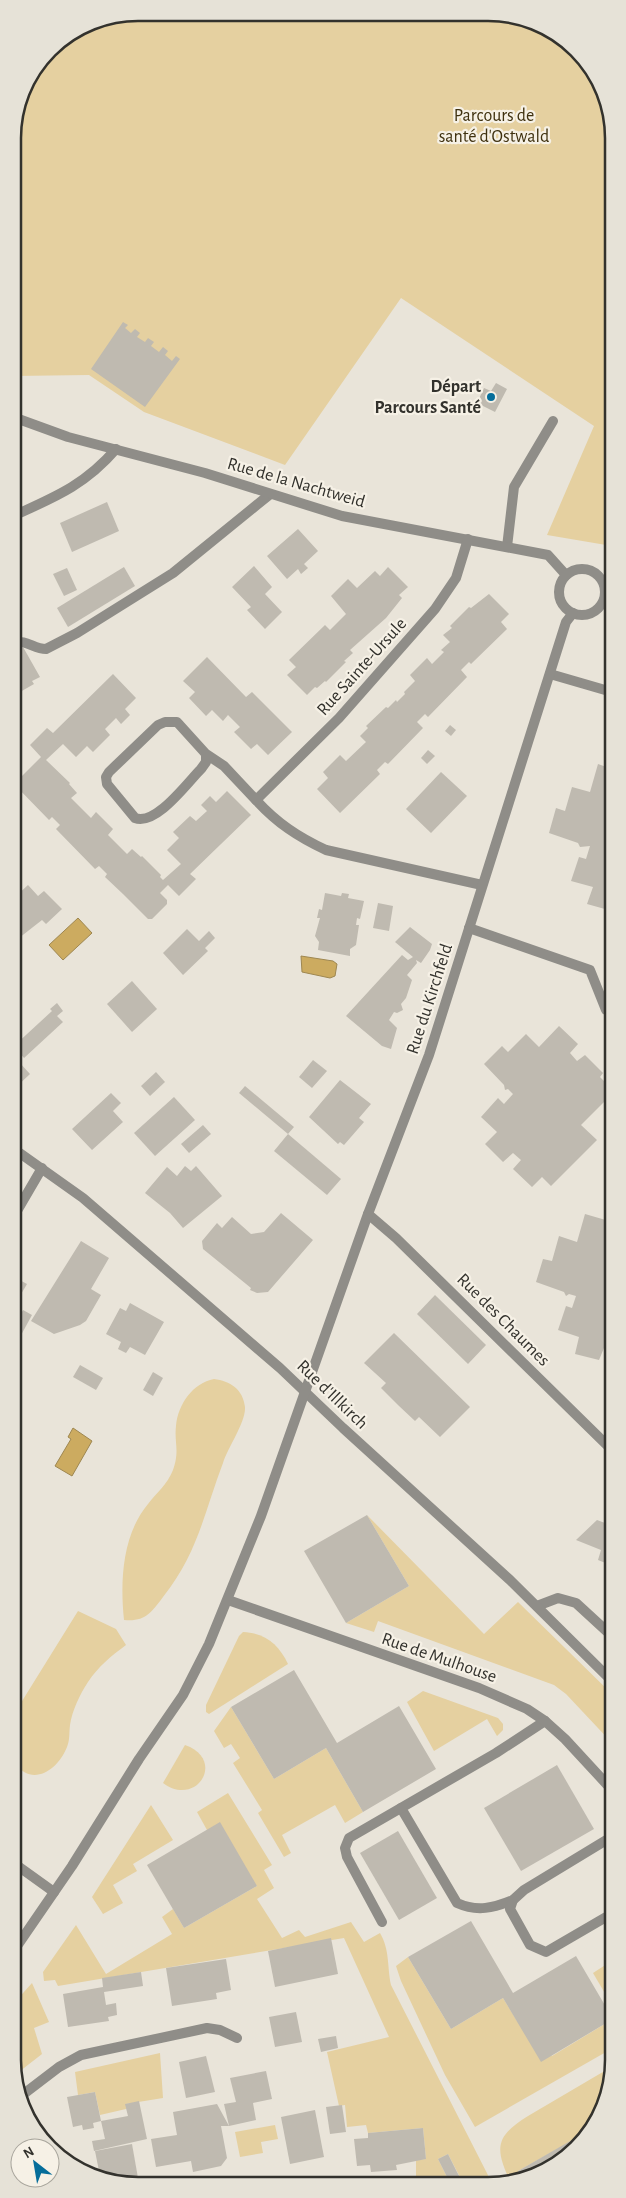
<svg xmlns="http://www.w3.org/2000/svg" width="626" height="2198" font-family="'Alegreya Sans',sans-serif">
<rect width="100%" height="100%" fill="#e9e4d9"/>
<!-- green -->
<g fill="#e5d0a0">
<path d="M138,13L513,15L577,49L611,114L612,546L547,535L594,426L401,298L285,465L144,412L89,375L13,376V130L22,90L49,49L90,22Z"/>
<path d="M214,1379C230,1381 243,1389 245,1407C246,1422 228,1447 223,1463C204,1513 198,1553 163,1597C151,1613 145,1622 124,1620C120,1582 122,1535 148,1504C157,1492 167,1485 173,1470C180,1450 174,1443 176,1426C178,1404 193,1383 214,1379Z"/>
<path d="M367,1515L484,1634L518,1602L613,1695V1744L566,1694L554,1685L378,1621L374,1632L346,1623L409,1586Z"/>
<path d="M78,1611L116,1629L126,1645C111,1656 98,1667 88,1682C80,1694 72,1711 70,1725C69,1733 70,1740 67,1747C58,1770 33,1787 15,1764L14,1714Z"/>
<path d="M243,1632C266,1633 279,1645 288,1664L209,1714L206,1712V1705L239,1636Z"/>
<path d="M423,1691L498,1718L503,1724V1730L497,1736L487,1719L434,1751L407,1702Z"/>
<path d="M231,1707L274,1779L326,1748L363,1812L345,1823L335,1805L282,1835L291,1853L284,1857L258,1813L262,1810L233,1763L240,1758L231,1744L224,1748L214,1731Z"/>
<path d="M185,1745C227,1760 196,1808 163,1783Z"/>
<path d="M228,1793L272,1865L264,1870L274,1888L257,1899L282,1938L299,1930L305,1937L351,1922L364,1942L380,1933C390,1950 387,1966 391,1985L492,2183H463L448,2154L438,2159L447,2177L436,2183H404L416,2177V2160L426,2159L423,2128L368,2133L366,2125L347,2127L345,2105L339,2106L327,2052L389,2037L344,1938L58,1986L55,1980L44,1981L43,1972L76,1925L106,1974L172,1934L162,1917L173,1909L184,1928L257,1886L207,1830L197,1812Z"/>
<path d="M151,1805L173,1840L133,1864L137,1871L113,1885L123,1903L103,1914L92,1897Z"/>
<path d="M408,1957L451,2029L503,1998L517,2021L552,2056L613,2019V2048L475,2127L445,2075L401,1981L396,1966Z"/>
<path d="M613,1960V2007L593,1973Z"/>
<path d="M32,1983L49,2022L34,2028L42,2054L15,2075V2002Z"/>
<path d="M160,2053L163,2098L126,2104V2109L100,2115L95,2092L78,2095L75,2072Z"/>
<path d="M613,2066L604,2108L591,2130L518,2171L523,2179L511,2183C495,2149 494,2137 528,2116Z"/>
<path d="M275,2125L278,2139L261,2142L263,2153L240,2157L235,2132Z"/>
</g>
<!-- water -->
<g fill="#ccab60" stroke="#9e8751">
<path d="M78,918L92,933L63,960L49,945Z"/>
<path d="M301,956L333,961L337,964L335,976L330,978L302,972Z"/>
<path d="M73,1428L92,1441L72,1476L55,1466L71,1439L68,1437Z"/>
</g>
<!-- building -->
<g fill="#bfbab0">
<path d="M123,322L128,325L125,328L131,333L135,329L140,333L137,337L145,342L148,338L154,342L151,346L159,352L163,347L168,351L165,355L172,361L176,356L180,359L145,407L91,369Z"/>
<path d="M496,383L507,389L495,412L477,403L484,388L491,391Z"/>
<path d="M107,502L119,531L72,552L60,523Z"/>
<path d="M298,529L318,551L304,564L308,568L301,574L298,569L287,579L267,556Z"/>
<path d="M254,566L272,587L265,594L282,612L265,629L247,610L251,607L232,587Z"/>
<path d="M124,567L135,586L68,627L57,608Z"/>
<path d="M388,567L408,587L399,595L402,598L386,618L350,650L353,653L344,661L346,662L326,682L325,681L317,688L315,687L307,695L287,675L296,667L289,660L325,625L330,630L346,614L331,596L348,579L357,588L375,571L380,576Z"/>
<path d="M67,568L77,590L64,596L53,574Z"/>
<path d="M489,594L509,614L501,622L507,629L471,664L469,662L461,670L467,677L428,717L425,714L417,722L423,728L388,764L385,762L377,770L380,774L340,813L317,789L328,778L323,772L340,755L346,761L366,742L360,736L368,728L366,726L386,707L388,708L396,700L397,702L405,694L404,692L415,681L410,675L427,658L432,664L444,652L441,650L450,642L443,635L452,628L450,626L469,607L471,608Z"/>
<path d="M23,647L40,677L32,681L34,684L13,696V648L15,652Z"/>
<path d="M207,657L246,697L252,692L292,732L268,755L257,744L251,749L234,732L240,727L228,715L223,721L212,710L206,716L189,698L195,692L183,681Z"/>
<path d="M113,674L136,698L125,709L130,715L121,724L116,718L105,729L110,735L93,752L87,746L76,757L63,744L46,760L70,783L69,784L77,793L71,798L91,818L96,812L113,829L108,835L127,854L132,849L141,857L142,856L161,875L160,877L163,880L181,864L167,850L179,838L173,832L190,816L196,821L207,811L201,805L210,796L216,802L227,791L251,815L190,874L196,879L179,896L168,885L160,893L167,900V904L152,919H148L123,894L105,877L107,874L99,866L95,869L56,829L60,825L52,817L49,820L14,784L41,757L30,745L47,728L53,733Z"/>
<path d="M450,725L456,730L451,736L445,731Z"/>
<path d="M428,750L435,756L427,764L421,758Z"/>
<path d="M598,764L612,769V911L587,904L593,887L571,881L579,857L586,859L590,846L580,847L578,843L549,833L556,808L565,811L572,787L590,792Z"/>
<path d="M441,772L467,796L431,833L406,809Z"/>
<path d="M28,885L38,896L44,891L62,909L46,924L42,920L19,938L14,933V898Z"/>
<path d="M325,893L341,896L342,893L349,894L348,898L364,901L360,919L357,918L356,925H359L356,945L350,949V956L318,950L319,942L315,936L320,918H317L319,909L322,910Z"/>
<path d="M378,903L393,906L389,931L373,928Z"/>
<path d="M410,927L432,944L430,950L421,963L416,960L417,963L407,975L412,980L406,998L401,1004L403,1010L397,1013L394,1012L389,1020L397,1028L391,1049L382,1046L346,1016L402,955L408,960L413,957L395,942Z"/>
<path d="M187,929L199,941L209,931L215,938L205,948L208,951L183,975L163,953Z"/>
<path d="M132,981L157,1009L132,1032L107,1004Z"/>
<path d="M57,1003L63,1011L57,1016L63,1022L24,1058L14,1046L52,1011L50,1009Z"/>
<path d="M559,1026L578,1044L570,1053L577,1061L585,1055L603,1073L600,1077L612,1089V1094L581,1125L597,1140L551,1186L542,1177L532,1187L513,1169L521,1160L513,1153L503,1162L485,1144L497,1132L481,1117L498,1098L504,1104L513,1094L508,1089L505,1090L504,1085L484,1064L502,1046L508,1052L526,1034L539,1047Z"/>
<path d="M313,1060L327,1071L312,1088L299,1077Z"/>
<path d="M19,1062L30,1074L14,1089V1067Z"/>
<path d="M156,1072L165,1082L150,1096L141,1086Z"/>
<path d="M340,1080L371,1104L359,1118L364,1122L344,1145L340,1142L338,1144L309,1117Z"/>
<path d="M245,1086L294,1127L288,1134L239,1093Z"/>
<path d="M111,1093L121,1103L113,1111L123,1122L92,1150L72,1129Z"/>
<path d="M174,1097L195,1120L155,1156L134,1133Z"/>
<path d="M203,1125L211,1134L189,1153L181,1144Z"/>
<path d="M288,1134L341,1179L327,1195L274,1151Z"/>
<path d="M185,1166L191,1171L196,1166L222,1196L183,1228L170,1213L145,1193L167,1167L177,1176Z"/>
<path d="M281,1213L313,1240L268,1292L257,1293L250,1290L251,1288L203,1249L202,1241L217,1223L222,1228L232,1217L251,1234L264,1232Z"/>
<path d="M585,1214L609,1221L607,1234L612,1235V1351L604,1348L599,1360L575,1354L579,1337L558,1330L566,1306L572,1308L576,1296L569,1294L566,1296L564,1292L536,1282L543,1259L552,1261L559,1236L577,1242Z"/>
<path d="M81,1241L109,1258L91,1289L101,1295L86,1321L80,1325L54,1334L31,1321Z"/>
<path d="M14,1277L27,1284L14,1306Z"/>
<path d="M435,1295L486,1345L468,1364L417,1314Z"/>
<path d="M130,1303L164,1322L145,1355L130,1347L126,1353L118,1349L121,1342L106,1334L120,1308L126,1311Z"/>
<path d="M23,1310L32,1315L14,1348V1326Z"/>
<path d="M394,1333L470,1407L440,1437L419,1417L415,1421L398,1405L381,1388L386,1383L364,1363Z"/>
<path d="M80,1365L103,1378L96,1390L73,1377Z"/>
<path d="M153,1372L163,1378L153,1396L143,1390Z"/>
<path d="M367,1515L409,1586L346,1623L304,1551Z"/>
<path d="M597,1520L613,1526V1566L598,1560L601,1550L576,1540Z"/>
<path d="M294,1670L337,1743L399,1706L436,1769L363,1812L326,1748L274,1779L231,1707Z"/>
<path d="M557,1765L594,1829L521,1871L484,1808Z"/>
<path d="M220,1822L257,1886L184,1928L147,1865Z"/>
<path d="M398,1831L437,1898L399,1920L360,1853Z"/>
<path d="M471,1921L513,1993L576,1956L613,2019L541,2062L503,1998L451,2029L408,1957Z"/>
<path d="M331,1938L338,1974L275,1987L268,1951Z"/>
<path d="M226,1959L231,1990L216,1993L217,1999L172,2006L166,1968Z"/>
<path d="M141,1972L143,1986L104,1992L106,2005L116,2003L117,2015L108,2017L109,2021L68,2027L63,1994L103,1987L102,1978Z"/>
<path d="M296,2012L302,2042L275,2047L269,2017Z"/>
<path d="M336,2036L338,2048L321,2052L318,2039Z"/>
<path d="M206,2056L215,2092L186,2098L179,2062Z"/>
<path d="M266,2071L272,2099L253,2103L256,2120L229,2126L224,2104L236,2102L230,2078Z"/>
<path d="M95,2092L101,2121L93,2123L94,2128L83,2130L82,2125L73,2127L67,2097Z"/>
<path d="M139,2101L147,2139L94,2151L92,2141L105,2139L101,2121L128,2116L125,2104Z"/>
<path d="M217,2104L229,2126H221L227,2158L221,2166L193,2172L191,2161L156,2167L151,2139L177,2135L173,2112Z"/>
<path d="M342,2105L346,2132L330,2134L326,2107Z"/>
<path d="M315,2110L324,2157L290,2164L281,2117Z"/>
<path d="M423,2128L426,2159L396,2165L397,2170L371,2172L370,2165L357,2166L354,2139L368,2138V2133Z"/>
<path d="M591,2129L582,2143L551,2169L523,2179L518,2171Z"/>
<path d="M132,2144L138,2178L113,2183L100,2176L95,2151Z"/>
<path d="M448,2154L457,2172L463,2183H445L443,2180L447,2177L438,2159Z"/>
</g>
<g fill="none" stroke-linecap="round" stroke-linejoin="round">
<!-- service -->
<g stroke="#8f8d88" stroke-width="10">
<path d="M507,547L514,487L553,421"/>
<path d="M13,643C27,639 33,649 46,649L77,633L173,573L269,495"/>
<path d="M550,674L612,692"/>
<path d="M469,928L590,970L606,1010"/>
<path d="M537,1606L558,1598L576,1603L613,1637"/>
<path d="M401,1808L457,1903C477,1912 494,1908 513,1900"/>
<path d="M613,1836L524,1890L513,1900L510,1909L530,1945L546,1952L613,1913"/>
<path d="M382,1922L347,1857L345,1848L349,1838L496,1753L545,1721"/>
</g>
<!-- minor -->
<g stroke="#8f8d88" stroke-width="10">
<path d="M13,417L68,437L205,473L342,516L548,555L566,575"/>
<path d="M13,516C55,497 85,485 116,449"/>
<path d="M468,539L456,578L435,609L339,718L256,800C277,823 298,837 326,850L482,885"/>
<circle cx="582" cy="592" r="23"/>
<path d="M206,754V762L201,769C187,783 156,826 135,818L107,784L106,777L109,772L158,725L165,722H177L206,754L224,766L256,800"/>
<path d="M14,1149L83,1198L280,1368L343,1428L510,1580L613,1682"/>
<path d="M368,1214L396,1238L613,1451"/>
<path d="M14,1216L42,1168"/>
<path d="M228,1600L479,1688L527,1709L545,1721L565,1739L613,1791"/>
<path d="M15,1864L54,1892"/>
<path d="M15,1949L72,1866L139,1759L183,1695L209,1644L261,1516L368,1214L429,1055L566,622L573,613"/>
<path d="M21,2096L59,2067L81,2055L207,2028L220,2030L237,2038"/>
</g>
</g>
<!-- markers -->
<circle fill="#056d9a" stroke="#f6f1e6" stroke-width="2" cx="491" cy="397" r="5"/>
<g text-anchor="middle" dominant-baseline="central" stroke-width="4.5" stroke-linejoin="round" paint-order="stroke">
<!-- park labels -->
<g font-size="18" fill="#3f310f" stroke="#f6f1e6">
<text x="494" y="116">Parcours de<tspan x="494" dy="21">santé d'Ostwald</tspan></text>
</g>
<!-- poi labels -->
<g font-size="18" font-weight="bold" fill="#33322d" stroke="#f6f1e6" text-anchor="end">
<text x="481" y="387">Départ<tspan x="481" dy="21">Parcours Santé</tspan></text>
</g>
<!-- street labels -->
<g font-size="18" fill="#33322d" stroke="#f6f1e6">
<text transform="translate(296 483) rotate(16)">Rue de la Nachtweid</text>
<text transform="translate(362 667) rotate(-48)">Rue Sainte-Ursule</text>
<text transform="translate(430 999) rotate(-72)">Rue du Kirchfeld</text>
<text transform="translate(503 1320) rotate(45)">Rue des Chaumes</text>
<text transform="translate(332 1395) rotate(44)">Rue d'Illkirch</text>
<text transform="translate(439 1658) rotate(19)">Rue de Mulhouse</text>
</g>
</g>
<!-- crop -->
<path d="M0 0H626V2198H0ZM138 21H488A117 117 0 0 1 605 138V2060A117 117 0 0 1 488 2177H138A117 117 0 0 1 21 2060V138A117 117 0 0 1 138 21Z" fill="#e6e2d7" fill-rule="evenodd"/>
<path fill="none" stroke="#33322d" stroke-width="2.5" d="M138 21H488A117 117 0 0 1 605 138V2060A117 117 0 0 1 488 2177H138A117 117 0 0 1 21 2060V138A117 117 0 0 1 138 21Z"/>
<!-- north arrow -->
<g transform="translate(35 2163) rotate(329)"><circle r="24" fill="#f6f1e6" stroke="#a8a59c"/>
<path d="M0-4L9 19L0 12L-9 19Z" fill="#056d9a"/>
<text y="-8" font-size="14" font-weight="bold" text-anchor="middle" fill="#33322d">N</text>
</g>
</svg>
